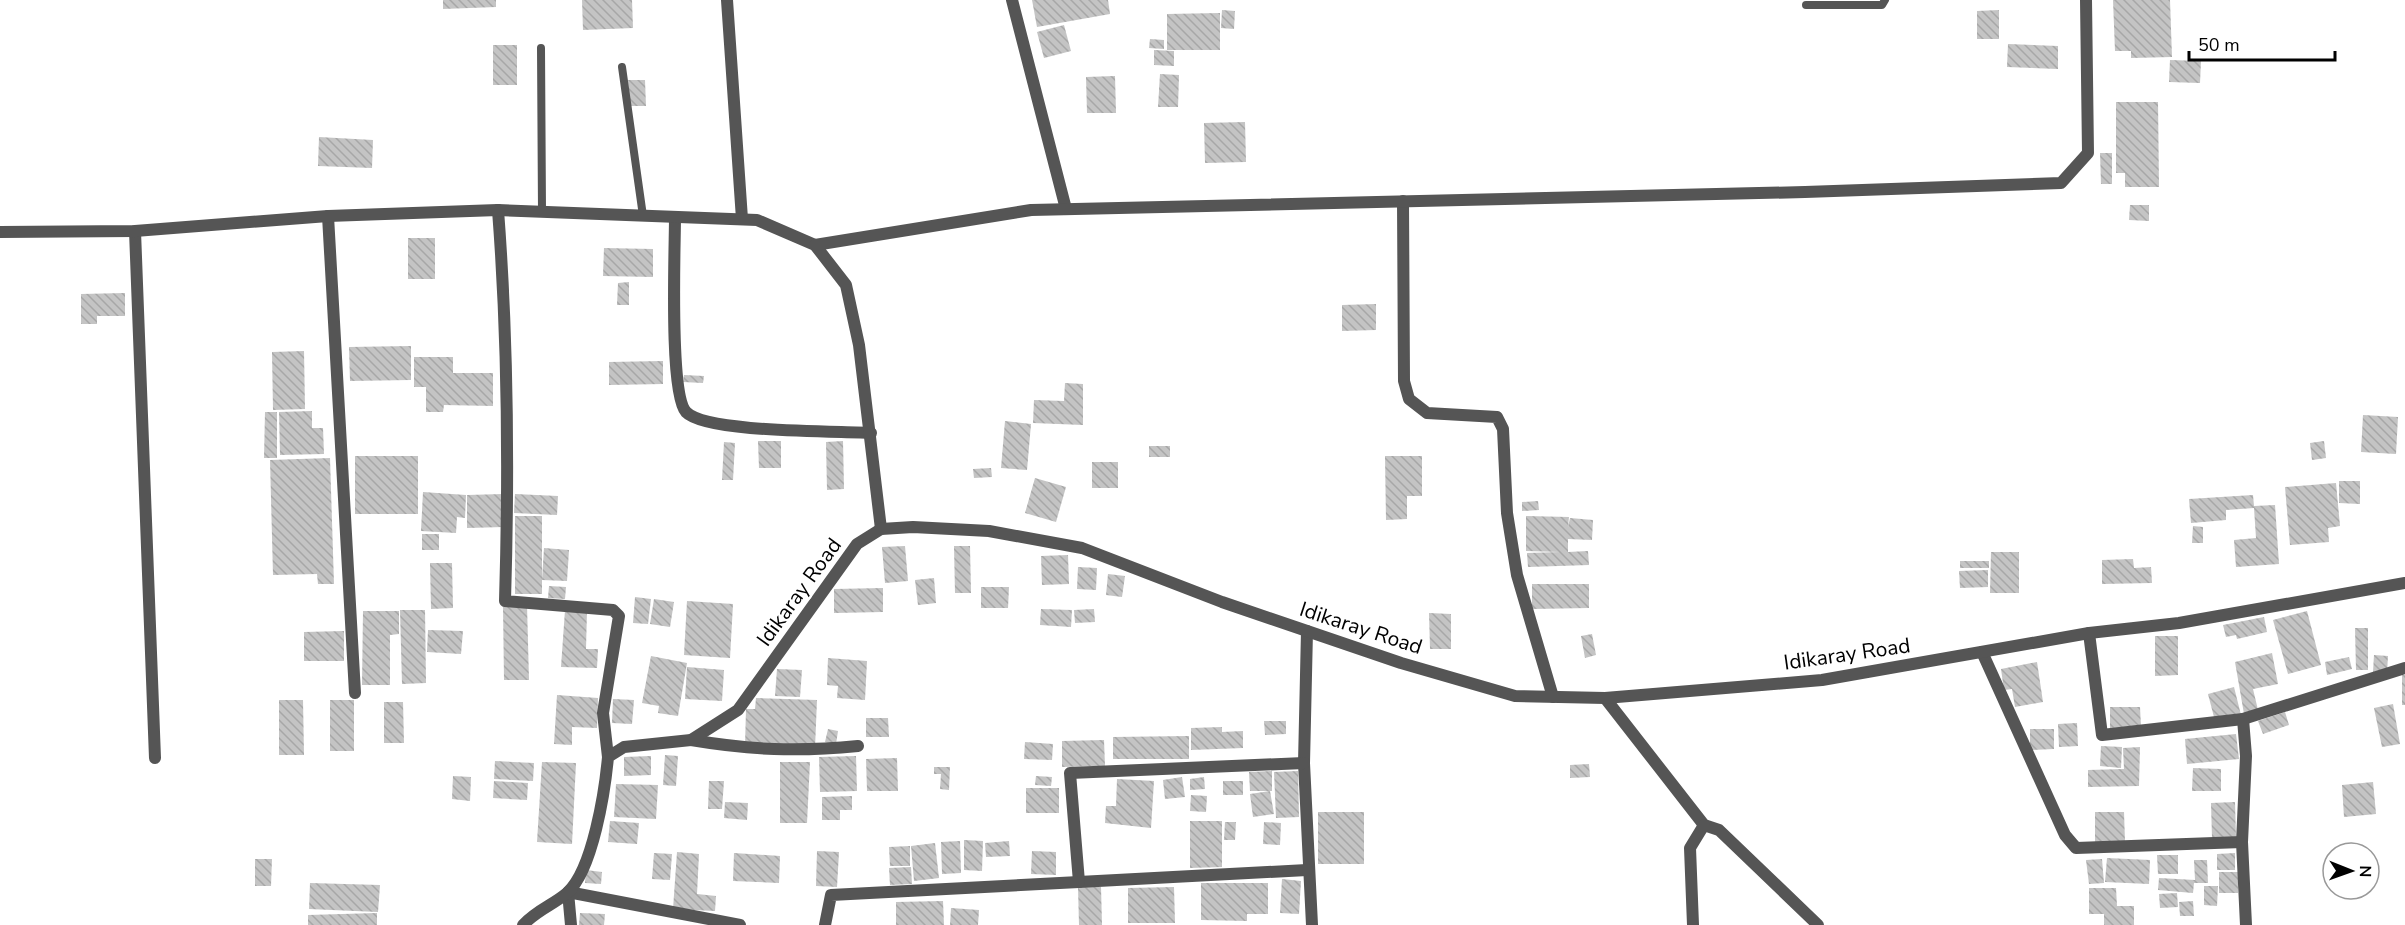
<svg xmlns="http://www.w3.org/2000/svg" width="2405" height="925" font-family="'Nunito Sans',sans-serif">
<defs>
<pattern id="building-back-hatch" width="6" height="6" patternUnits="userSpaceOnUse" patternTransform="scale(1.5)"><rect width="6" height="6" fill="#c4c4c4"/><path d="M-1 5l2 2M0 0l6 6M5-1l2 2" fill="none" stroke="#a7a7a7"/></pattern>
</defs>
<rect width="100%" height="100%" fill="#fff"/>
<!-- building -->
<g fill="url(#building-back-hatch)">
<path d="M443,0H496V7L443,9Z"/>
<path d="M582,0H632L633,28L583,30Z"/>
<path d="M1032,0H1108L1110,14L1037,27Z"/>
<path d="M2113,0H2170L2172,57L2131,58V51H2115Z"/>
<path d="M1222,10L1235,11L1234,29L1221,28Z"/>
<path d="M1999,10V39H1977V11Z"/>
<path d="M1220,13V50H1167V14Z"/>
<path d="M1064,25L1071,51L1044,58L1037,32Z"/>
<path d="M1150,39L1164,40V49L1149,48Z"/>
<path d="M2008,44L2058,46V69L2007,67Z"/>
<rect x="493" y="45" width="24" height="40"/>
<path d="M1154,50L1174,51V66L1154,65Z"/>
<path d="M2170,60L2201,61L2200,83L2169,82Z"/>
<path d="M1160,74L1179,75L1178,107H1158Z"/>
<path d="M1115,76L1116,113H1087L1086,77Z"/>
<path d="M628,80H645L646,106H629Z"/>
<path d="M2116,102H2158L2159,187H2125V173H2116Z"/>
<path d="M1245,122L1246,162L1205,163L1204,123Z"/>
<path d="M319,137L373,140L372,168L318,166Z"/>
<path d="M2100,153H2112V184H2101Z"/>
<path d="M2130,205H2149V221L2129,220Z"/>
<rect x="408" y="238" width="27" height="41"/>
<path d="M604,248L653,249V277L603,276Z"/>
<path d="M629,282V305H617L618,283Z"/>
<path d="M125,293V316H97V324H81V294Z"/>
<path d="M1376,304V330L1342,331V305Z"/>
<path d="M411,346V380L350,381L349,347Z"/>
<path d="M304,351L305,409L273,410L272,352Z"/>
<path d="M414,357H453V373H493V406L444,405L443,412H426V387H414Z"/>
<path d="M663,361V384L609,385V362Z"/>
<path d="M684,375L704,376L703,383L683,382Z"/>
<path d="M1065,383L1083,384V425L1033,423L1034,400L1064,401Z"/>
<path d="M312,411V428H323L324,454L280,455L279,412Z"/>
<path d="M265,412H277V458H264Z"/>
<path d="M2363,415L2398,417L2396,454L2361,452Z"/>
<path d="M1005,421L1031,424L1027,470L1001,468Z"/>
<path d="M758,441H781V468H759Z"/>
<path d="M843,441L844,489L827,490L826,442Z"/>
<path d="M2324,441L2326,458L2312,460L2310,443Z"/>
<path d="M724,442L735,443L733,480H722Z"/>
<rect x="1149" y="446" width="21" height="11"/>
<rect x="355" y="456" width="63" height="58"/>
<path d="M1385,456H1422V496H1407V519L1386,520Z"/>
<path d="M330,458L334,584H318L317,574L273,575L270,460Z"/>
<rect x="1092" y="462" width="26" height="26"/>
<path d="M991,468L992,477L974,478L973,469Z"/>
<path d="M1035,478L1066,487L1056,522L1025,513Z"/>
<path d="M2339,481H2360V504L2339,503Z"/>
<path d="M2336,483L2340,526L2328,528L2329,542L2290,545L2285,487Z"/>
<path d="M423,492L466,495L465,518L457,517L456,533L421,531Z"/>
<path d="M503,494L504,527L467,528V495Z"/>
<path d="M515,494L558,496L557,515L514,513Z"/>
<path d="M2253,495L2254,506L2275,505L2279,564L2236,567L2234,540L2256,538L2254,508L2226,510V520L2191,523L2189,499Z"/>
<path d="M1538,501L1539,510L1522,511V502Z"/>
<rect x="515" y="516" width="27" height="78"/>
<path d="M1526,516L1569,517L1568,527L1570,518L1593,520L1592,540L1568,539V552L1588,551L1589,565L1528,567L1527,553L1560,552L1526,551Z"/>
<path d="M2193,526L2203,527V543H2192Z"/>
<rect x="422" y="534" width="17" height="16"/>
<path d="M905,546L908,581L885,583L882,547Z"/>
<path d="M954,546H970L971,593H955Z"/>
<path d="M544,548L569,550L567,581L542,580Z"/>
<path d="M1991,552H2019V593H1990Z"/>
<path d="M1068,555L1069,584L1042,585L1041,556Z"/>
<path d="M2133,559L2134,568L2151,567L2152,583L2102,584V560Z"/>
<rect x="1960" y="561" width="29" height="7"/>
<path d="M430,563H452L453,608L431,609Z"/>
<path d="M1078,567L1097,568L1096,590L1077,589Z"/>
<path d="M1988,570V587L1960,588L1959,571Z"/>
<path d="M1108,574L1125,576L1122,597L1106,595Z"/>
<path d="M934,578L936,603L918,605L915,580Z"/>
<path d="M1532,584H1589V608L1532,609Z"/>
<path d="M549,586L566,587L565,599L548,598Z"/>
<path d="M981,587H1009L1008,608H981Z"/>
<path d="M883,588V612L834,613V589Z"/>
<path d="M635,597L651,599L648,624L633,623Z"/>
<path d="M654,599L674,602L670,627L650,624Z"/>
<path d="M687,601L733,604L730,658L684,655Z"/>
<path d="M527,605L529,680H504L503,606Z"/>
<path d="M1041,609L1072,610L1071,627L1040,625Z"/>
<path d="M1094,609L1095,622L1075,623L1074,610Z"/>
<path d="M400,610H425L426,683L402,684Z"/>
<path d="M565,610L587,611L586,649H598L597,668L561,667Z"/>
<path d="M363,611H399V634L390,635V685H362Z"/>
<path d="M2307,611L2321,665L2288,674L2273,620Z"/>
<path d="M1429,613L1451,614V649H1430Z"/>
<path d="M2264,617L2267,632L2237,639L2236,635L2226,637L2223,625Z"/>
<path d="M2355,628H2368V670H2356Z"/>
<path d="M428,630L463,631L461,654L427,652Z"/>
<path d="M344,631V661H304V632Z"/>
<path d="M1592,634L1596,655L1585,658L1581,636Z"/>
<path d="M2155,636H2178V675L2155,676Z"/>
<path d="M2272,653L2278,684L2253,689L2258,710L2244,714L2235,662Z"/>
<path d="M2374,655L2388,656L2387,673L2373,672Z"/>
<path d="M651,656L687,663L678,716L658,713L659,706L642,703Z"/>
<path d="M2349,657L2352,669L2327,675L2325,662Z"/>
<path d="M828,658L867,661L865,700L837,698L838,686L827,685Z"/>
<path d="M2037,662L2043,702L2015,707L2012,689L2004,690L2001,669Z"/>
<path d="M687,667L724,670L722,701L685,699Z"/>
<path d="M777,669L802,670L800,697L775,696Z"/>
<rect x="2402" y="675" width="3" height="30"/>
<path d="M2234,687L2241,715L2215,721L2208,694Z"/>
<path d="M557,695L598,698L597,728L572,727V745L554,744Z"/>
<path d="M756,698L817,700L815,748L745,746L746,709H755Z"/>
<path d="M613,699L634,700L632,724L612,723Z"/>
<path d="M279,700H303L304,755H279Z"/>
<rect x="330" y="700" width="24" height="51"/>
<path d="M384,702H403L404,743H384Z"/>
<path d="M2393,704L2400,744L2382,747L2374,708Z"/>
<path d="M2110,707H2140L2141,727L2110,728Z"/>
<path d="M2285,712L2289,725L2263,734L2258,721Z"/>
<path d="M866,718H888L889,737H866Z"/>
<path d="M1264,721H1286V734L1265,735Z"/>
<path d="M2077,723L2078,746L2059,747L2058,724Z"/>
<path d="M1222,727V732L1243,731V748L1191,750V728Z"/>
<path d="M828,729L838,731L836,744L825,742Z"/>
<path d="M2030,729H2054V749L2030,750Z"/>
<path d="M2236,734L2239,759L2187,764L2185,739Z"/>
<path d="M1189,736V759H1113V737Z"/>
<path d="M1104,740L1105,766L1062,767V741Z"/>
<path d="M1025,742L1053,744L1052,760L1024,759Z"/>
<path d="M2101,746L2122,747L2121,768L2100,766Z"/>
<path d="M2140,747L2139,786L2088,787V770L2124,769L2123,748Z"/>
<path d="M665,755L678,756L676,786L663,785Z"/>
<path d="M651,756V775L624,776V757Z"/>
<path d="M856,756L857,791L820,792L819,757Z"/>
<path d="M897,758L898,791H867L866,759Z"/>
<path d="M495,761L534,763L533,781L494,779Z"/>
<path d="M542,762L576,763L572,844L537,842Z"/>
<path d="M780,762H810L807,823H780Z"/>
<path d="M1589,764L1590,777L1570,778V765Z"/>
<path d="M934,767H950L949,790L940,789L941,774H934Z"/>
<path d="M2193,768L2221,769V791H2192Z"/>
<path d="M1272,771V791H1250L1249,772Z"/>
<path d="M1298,771L1299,817L1276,818L1274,772Z"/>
<path d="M453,776L471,777L470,801L452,799Z"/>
<path d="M1036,776L1052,777L1051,786L1035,785Z"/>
<path d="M1182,777L1185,797L1165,799L1163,780Z"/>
<path d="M1204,777L1205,789L1190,790V779Z"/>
<path d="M1117,779L1154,781L1151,828L1105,823L1106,806H1116Z"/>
<path d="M494,781L528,783L527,800L493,798Z"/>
<path d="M709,781H724L722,809H708Z"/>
<rect x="1223" y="781" width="20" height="14"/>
<path d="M2373,782L2376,814L2344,817L2342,785Z"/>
<path d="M616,784L658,785L656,819L614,817Z"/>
<rect x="1026" y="788" width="33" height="25"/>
<path d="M1270,791L1274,814L1253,817L1250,794Z"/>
<path d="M1191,795L1207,796L1206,812L1190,811Z"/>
<path d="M852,796V810H840V820H822V797Z"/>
<path d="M725,802L748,803L747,820L724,818Z"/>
<path d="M2235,802L2236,838H2212L2211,803Z"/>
<rect x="1318" y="812" width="46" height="52"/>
<path d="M2095,812H2124L2125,842H2095Z"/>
<path d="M610,821L639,823L637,844L608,842Z"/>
<path d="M1190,821H1222V867L1190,868Z"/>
<path d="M1225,822H1236L1235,840H1224Z"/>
<path d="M1264,822L1281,823L1280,845L1263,844Z"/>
<path d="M964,840L983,841L982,871L964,870Z"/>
<path d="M960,841L961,873L942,874L941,842Z"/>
<path d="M1009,841L1010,856L986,857L985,843Z"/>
<path d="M935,843L939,878L914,881L911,846Z"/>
<path d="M910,846V866H890L889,847Z"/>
<path d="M817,851L839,852L837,887L816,886Z"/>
<path d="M1032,851L1056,852V875L1031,874Z"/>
<path d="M677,852L699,854L697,894L716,896L715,911L673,909Z"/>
<path d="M654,853L672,854L670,880L652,879Z"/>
<path d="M734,853L780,856L779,883L733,881Z"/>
<path d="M2235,853V870H2217V854Z"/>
<path d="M2157,855H2178V874H2158Z"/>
<path d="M2107,858L2150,860L2149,884L2105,882Z"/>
<path d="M255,859H272L271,886H255Z"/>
<path d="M2102,859L2104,883L2089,884L2086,860Z"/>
<path d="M2194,860H2207L2208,883H2194L2193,893L2158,890L2159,878L2195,880Z"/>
<path d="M911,867L912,884L890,885L889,868Z"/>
<path d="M586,870L602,872L601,884L585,883Z"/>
<rect x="2219" y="872" width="19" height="21"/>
<path d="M1282,879L1301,881L1299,914L1280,913Z"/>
<path d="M310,883L380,885L378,912L309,909Z"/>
<path d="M1201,883H1268V914H1247V921L1201,920Z"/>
<path d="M2204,886H2218L2217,906L2204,905Z"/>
<path d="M1078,887H1101L1102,925H1079Z"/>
<path d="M1174,887L1175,923H1128V888Z"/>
<path d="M2089,888H2116L2117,906H2134V925H2104V914H2089Z"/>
<path d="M2177,893L2178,907L2160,908L2159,894Z"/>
<path d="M943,901L944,925H896V902Z"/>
<path d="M2193,901L2194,916H2180L2179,902Z"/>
<path d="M951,908L979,910L978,925H950Z"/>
<path d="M377,913V925H308V915Z"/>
<path d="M580,913L605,914L604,925H579Z"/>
</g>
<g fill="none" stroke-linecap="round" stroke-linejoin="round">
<!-- service -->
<g stroke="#555" stroke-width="8">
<path d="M1806,5H1882L1885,0"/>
<path d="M541,48L542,212"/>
<path d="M622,67L643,216"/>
</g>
<!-- minor -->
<g stroke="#555" stroke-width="12">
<path d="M727,0L742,219"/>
<path d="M1012,0L1066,209"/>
<path d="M1403,201L1404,381L1409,399L1427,413L1497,417L1503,429L1507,513L1517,575L1553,697"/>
<path d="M498,210C508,341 509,470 505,601L613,610L619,616L603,713L608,757"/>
<path d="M328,216L355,693"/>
<path d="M675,217C675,249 669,393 686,412C706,433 837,431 871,433"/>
<path d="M135,231L155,758"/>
<path d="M0,232L135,231L328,216L498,210L757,220L815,245L846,285L859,345L881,529"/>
<path d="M815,245L1031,210L1805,192L2061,183L2088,153L2086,0"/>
<path d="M1307,631L1304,763L1312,925"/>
<path d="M2089,633L2102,735L2243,719L2405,668"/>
<path d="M1982,652L2065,835L2076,848L2242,842"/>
<path d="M1605,698L1704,825L1719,830L1818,925"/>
<path d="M2243,719L2246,756L2242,842L2246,925"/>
<path d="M691,740C751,750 797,752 858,746"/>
<path d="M1304,763L1070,773L1079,882L1307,870"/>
<path d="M571,925L568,892L740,925"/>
<path d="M825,925L831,895L1079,882"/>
<path d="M1693,925L1690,848L1704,825"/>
</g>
<!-- tertiary -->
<path stroke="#555" stroke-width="12" d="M523,925C538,909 553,905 567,893C593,870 605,790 608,757L624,747L691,740L738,710L857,544L881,529L913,527L989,531L1082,548L1222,602L1401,663L1515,696L1605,698L1822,680L2089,633L2179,623L2405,583"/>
</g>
<g text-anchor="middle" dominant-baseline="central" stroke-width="4.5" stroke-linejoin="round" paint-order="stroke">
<!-- street labels -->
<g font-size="21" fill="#000" stroke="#fff">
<text transform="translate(799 592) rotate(-54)">Idikaray Road</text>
<text transform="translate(1361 628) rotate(18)">Idikaray Road</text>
<text transform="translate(1847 654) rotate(-8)">Idikaray Road</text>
</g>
</g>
<!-- north arrow -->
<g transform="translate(2351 871) rotate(91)"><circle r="28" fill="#ffffff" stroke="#999999" stroke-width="1.5"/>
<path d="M0-4.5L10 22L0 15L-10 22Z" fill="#000000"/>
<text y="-9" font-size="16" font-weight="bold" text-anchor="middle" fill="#000000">N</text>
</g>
<!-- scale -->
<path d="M2189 51v9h146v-9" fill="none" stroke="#000000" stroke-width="3"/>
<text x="2198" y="51" font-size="18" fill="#000000" stroke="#ffffff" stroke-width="4.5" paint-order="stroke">50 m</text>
</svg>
